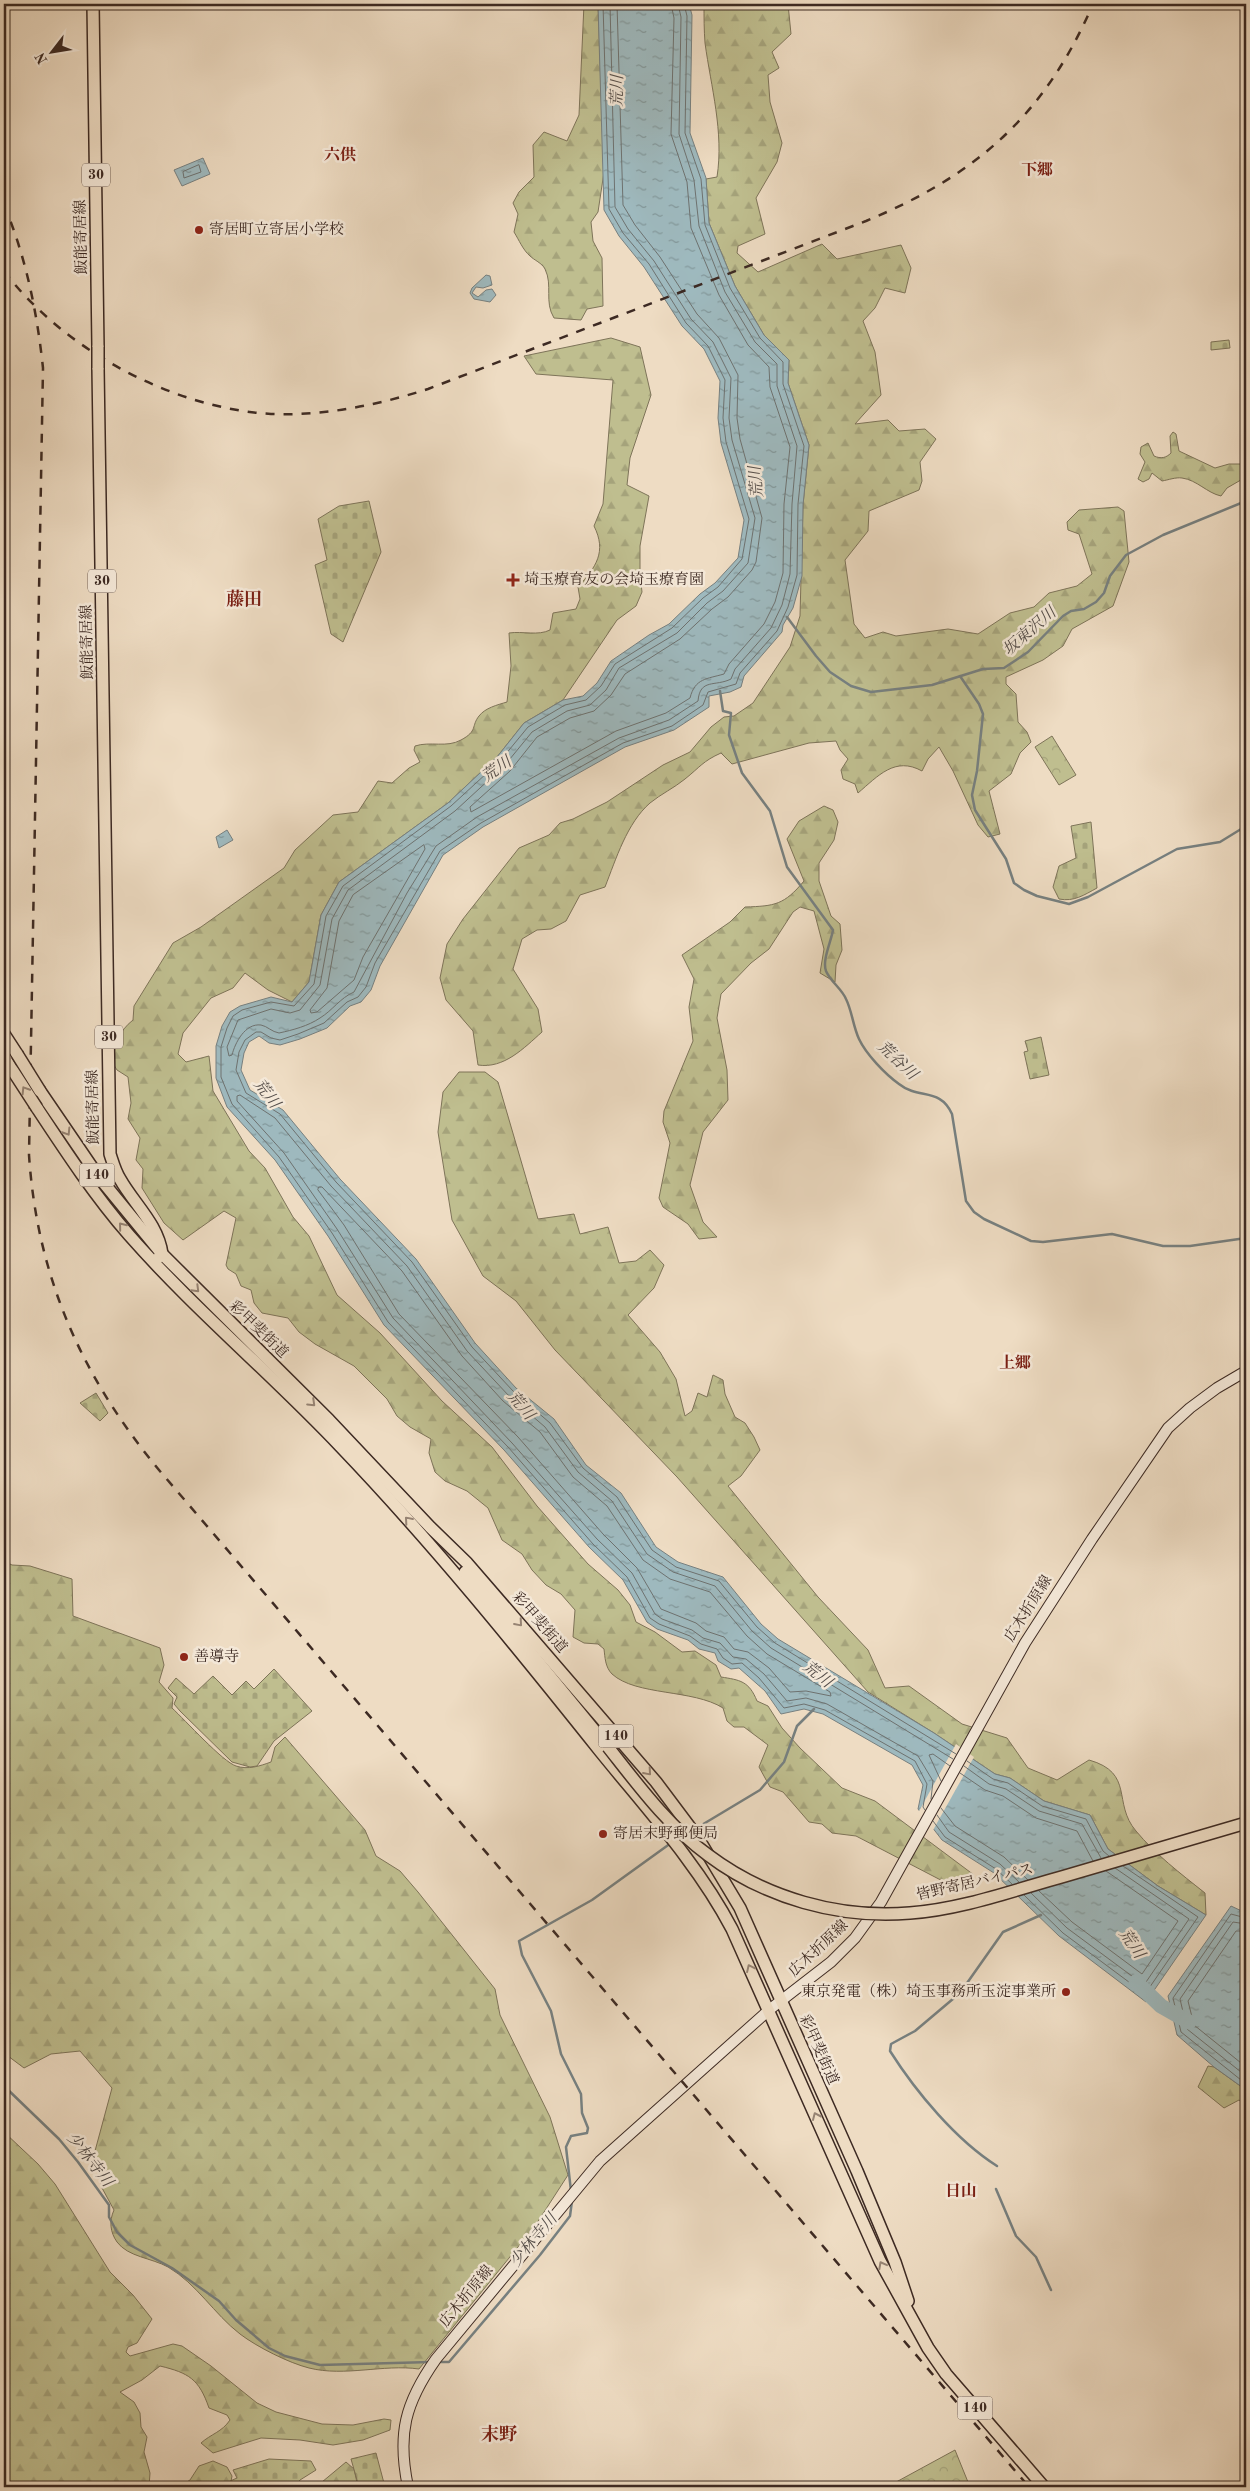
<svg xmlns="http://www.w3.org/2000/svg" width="1250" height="2491" font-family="'Old Standard TT','Noto Serif JP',serif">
<defs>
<pattern id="forest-firs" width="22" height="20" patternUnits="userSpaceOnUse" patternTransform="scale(1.25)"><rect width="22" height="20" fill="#bfbe8f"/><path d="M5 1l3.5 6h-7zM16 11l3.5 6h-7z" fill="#a5a37b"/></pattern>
<pattern id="cemetery-stones" width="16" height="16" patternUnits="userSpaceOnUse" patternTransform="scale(1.25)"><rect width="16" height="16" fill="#bfbe8f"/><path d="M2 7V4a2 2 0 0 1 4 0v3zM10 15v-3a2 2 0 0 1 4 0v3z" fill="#a5a37b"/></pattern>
<pattern id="park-crowns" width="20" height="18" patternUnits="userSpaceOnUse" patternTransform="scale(1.25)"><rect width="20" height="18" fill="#bfbe8f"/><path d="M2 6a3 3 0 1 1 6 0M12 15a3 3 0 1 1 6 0" fill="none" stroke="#a5a37b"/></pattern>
<pattern id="water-ripples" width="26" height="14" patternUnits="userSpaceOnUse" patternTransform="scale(1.25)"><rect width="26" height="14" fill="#9eb9be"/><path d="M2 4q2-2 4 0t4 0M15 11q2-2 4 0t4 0" fill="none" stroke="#82979a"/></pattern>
</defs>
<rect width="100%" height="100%" fill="#eedcc3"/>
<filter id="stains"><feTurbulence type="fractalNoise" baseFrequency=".004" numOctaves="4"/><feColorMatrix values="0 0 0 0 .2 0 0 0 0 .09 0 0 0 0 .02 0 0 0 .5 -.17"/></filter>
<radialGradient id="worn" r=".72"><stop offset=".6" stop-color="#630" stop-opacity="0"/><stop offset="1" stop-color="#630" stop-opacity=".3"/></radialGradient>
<!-- forest -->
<g fill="url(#forest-firs)" stroke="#7e7459">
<path d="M584,4H598L604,172L598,212L591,222L593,241L602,258L603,306L587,309L581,320L554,318C544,302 553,285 545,269C542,263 534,260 530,256C523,250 519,240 514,232L518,214L513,203L519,192L534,177L533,145L544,132L567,141L579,115Z"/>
<path d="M704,4H788L791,34L772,52L779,68L768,75L770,102L782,143L777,162L756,198L765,234L738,246L737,253L758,272L822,244L837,259L901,245L911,268L905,293L885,288L875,308L863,321L875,352L881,395L855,424L888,420L899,431L925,429L936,439L920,462L922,481L919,490L869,511L868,531L845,560L854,624L865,638L883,632L896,636L948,629L978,634L1010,613L1034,607L1049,593L1077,586L1092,574L1079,534L1068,530L1067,522L1079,510L1118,507L1124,511L1129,562L1113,606L1072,629L1063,646L1043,660L1006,677V684L1016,694L1018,722L1027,732L1031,742L1020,753L1011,774L989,791L1000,834L988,837L978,825L953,771L939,747L928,759L922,771C895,756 878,776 858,793L855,784L843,779L841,770L848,759L840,750L836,741L809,743L732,764L721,753C703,761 700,767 685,779C674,788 661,794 650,803C627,823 616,859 605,887L580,895L566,921L551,929L537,930L522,939L513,969L538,1009L542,1032C524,1048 504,1069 478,1065L473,1031L446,1000L440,978L447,944L463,919L519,848L549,835L560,823L573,819L607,802L663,765L690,752L711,727L724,717L734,716L753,703L790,647L800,616L803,505L809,445L788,383L789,360L764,335L735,286L709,223L706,179L717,177C724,132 711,87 705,43C704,30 704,17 704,4Z"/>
<path d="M611,338L640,347L651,395L630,458L627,485L649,496L640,546V575L642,592L636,606L617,620L563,700L524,723L497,757L448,803L339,882L321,915L309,982L292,1002L268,990L245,973L233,988L211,998L183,1033L178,1054L186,1062L209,1056L213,1091L249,1151L265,1168L293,1217L309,1236L337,1295L380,1333L442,1401L492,1447L537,1506L588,1564L618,1590L630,1605L636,1622L655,1632L682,1652L695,1651L716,1665L721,1677C740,1680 749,1681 757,1701L768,1706L782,1728L800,1748L842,1788L875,1801L974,1875L958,1889L856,1836L832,1833L822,1824L809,1822L783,1792L770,1787L759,1767L768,1745L744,1727H734L727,1721L723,1708C693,1689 636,1696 612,1674C605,1667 605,1657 604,1649L598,1644L584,1643L573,1637L575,1610L561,1594L546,1585L532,1570L522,1554L502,1540L488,1508L467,1491L445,1481L435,1472L429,1453L431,1439L410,1427L397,1416L387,1399L354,1366L315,1344L299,1332L288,1318L262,1313L254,1303L251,1290L241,1286L236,1274L228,1269L226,1265L236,1218L224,1211L183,1240L164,1223L142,1188L143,1169L136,1160L140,1138L128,1119L131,1103L128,1077L117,1070L112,1062C113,1046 119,1031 133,1020L134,1006L173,943L201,927L284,868L295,850L333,815L358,812L378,781L392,783L409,768L420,762L414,750L415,746C430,741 447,748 461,740C478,731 471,726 479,716C485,708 497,705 507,702L511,666L509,633C523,631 538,636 550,630L553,613L576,609L580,599L578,587C596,567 607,552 594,526L603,504L613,380L536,374L524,356Z"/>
<path d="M1173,432L1176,434L1179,451L1215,468L1229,464H1246V477L1227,488L1221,496C1207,493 1197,480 1182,478C1176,477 1168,480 1162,481L1152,473L1149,479L1143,482L1138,479L1145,462L1140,454L1141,447L1148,443L1154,456C1161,459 1166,458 1171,453L1170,436Z"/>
<path d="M824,806L833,810L838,822L834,840L819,863V881L831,916L840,924L842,950L836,965L835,982L820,973L824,949L814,911L800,907L793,912L769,949L751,963L721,994L717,1018L727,1070L728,1100L703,1132L690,1185L703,1222L717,1237L699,1239L688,1224L663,1207L659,1198L670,1143L663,1122L664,1111L693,1041L689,1007L694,979L682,955L730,922L745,907C775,906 784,905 804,881L787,839L799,821Z"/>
<path d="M459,1072H485L498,1082L538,1219L574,1214L580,1234L608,1227L619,1263L636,1261L650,1250L664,1265L654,1288L628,1315L660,1352L676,1379L685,1416L692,1411L698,1393L707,1397L713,1375L723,1380L725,1394L735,1417L745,1423L754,1437L760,1450L741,1476L728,1486L818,1597L868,1650L885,1688L909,1686L962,1724L1007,1738L1028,1768L1057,1780L1089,1760C1135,1773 1112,1803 1136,1831C1155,1854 1181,1874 1205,1893L1206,1915L1158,1886L1108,1849L1090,1815L1044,1801L1010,1778L995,1774L934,1733L868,1692L677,1477L555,1350L516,1301L483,1276L452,1220L438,1132L443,1092Z"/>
<path d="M4,1561L12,1565L30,1566L72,1579L73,1616L160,1648L164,1665L159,1682L173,1698L172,1708C185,1720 223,1762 236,1766C248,1770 260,1766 271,1762L275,1747L285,1737L365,1830L376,1856L400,1871L418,1892L495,1989L500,2015L550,2117L568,2175L535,2226L419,2369C383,2364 345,2377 309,2368C289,2363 257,2347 240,2334C214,2314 197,2284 168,2267C152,2258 128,2257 117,2242C110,2232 109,2221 114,2210L102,2188L95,2151L112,2088L80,2051L51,2054L24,2068L4,2053Z"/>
<path d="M1208,2066L1214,2067L1246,2090V2105L1239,2100L1224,2108L1198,2087Z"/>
<path d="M4,2132L38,2164L55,2184L110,2272L133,2295L152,2319L137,2343L128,2347L126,2352L130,2356L173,2344L182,2346L211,2366L257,2403L276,2412L322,2424L353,2425L384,2419L391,2420L390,2430L363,2440L333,2445L300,2440L261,2438L213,2453L201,2443C211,2434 222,2432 230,2420L227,2415L209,2408C199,2379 189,2373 160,2366L142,2380L120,2392L134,2402L140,2413L141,2427L147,2437L144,2452L150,2473L149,2487H4Z"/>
<path d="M213,2461L227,2467L232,2476L230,2487H179L190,2480L199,2466Z"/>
<path d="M346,2462L354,2469L358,2487H316Z"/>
</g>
<!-- cemetery -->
<g fill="url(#cemetery-stones)" stroke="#7e7459">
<path d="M1229,340L1230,348L1211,350V342Z"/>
<path d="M369,501L381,552L343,642L331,634L315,565L327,560L318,519L339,506Z"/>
<path d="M1091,822L1097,888C1084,895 1074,902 1059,899L1053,887L1059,866L1076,858L1071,826Z"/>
<path d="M1041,1037L1049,1075L1030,1079L1024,1052L1028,1051L1025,1041Z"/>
<path d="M96,1393L108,1413L100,1421L80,1403Z"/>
<path d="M274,1669L312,1711L274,1741L257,1766L250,1767L232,1762L180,1711L174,1704L177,1697L168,1688L176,1678L194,1694L213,1676L232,1695L246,1681L254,1689Z"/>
<path d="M376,2453L385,2487H359L351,2459Z"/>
<path d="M269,2459L311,2461L316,2470L300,2480L294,2487H230L228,2482L237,2478L233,2470Z"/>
</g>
<!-- park -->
<g fill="url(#park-crowns)" stroke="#7e7459">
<path d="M1052,736L1076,775L1059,785L1035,747Z"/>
<path d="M955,2450L970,2487H887Z"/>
</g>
<!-- water -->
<g fill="url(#water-ripples)" stroke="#778080">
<path d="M598,4H689L692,15L690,133L706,178L709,223L735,286L764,335L789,360L788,383L809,445L803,505L802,576L793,608L783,625L782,632L744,676L741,687L730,692L709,696V707L674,730L625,747L483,827L443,855L380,966L371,990L361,1002L350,1006L327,1028L300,1039L280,1045L269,1043L259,1036L249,1042L244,1053L241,1070L250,1090L283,1110L340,1179L416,1259L475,1343L516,1388L554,1419L586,1465L621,1493L656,1547L678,1562L723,1577L761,1624L778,1639L934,1733L995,1774L1010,1778L1044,1801L1090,1815L1108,1849L1158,1886L1206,1915L1146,2002L1059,1936L994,1873L942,1840L918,1809L923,1785L912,1765L823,1714L804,1709L781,1714L765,1691L739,1668L731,1669L718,1661L715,1653L699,1649L688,1640L657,1629L647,1622L623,1580L589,1547L504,1450L384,1325L328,1236L275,1160L227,1107L216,1078V1046L222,1026L230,1012L240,1006L271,997L292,1002L309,982L321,915L339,882L448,803L497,757L524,723L563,700L583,696L597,683L611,661L649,635L669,624L700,594L715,583L738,558L744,520L721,443L718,418L720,381L704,349L682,326L644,267L619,236L604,210Z"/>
<path d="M203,158L210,174L182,186L174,170Z"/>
<path d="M486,275L490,276L492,285L483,288L476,287L472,293L478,297L486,290L492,289L496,295L490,302L474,299L470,293L472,288Z"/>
<path d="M227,830L233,840L219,848L216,837Z"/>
<path d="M1231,1906L1246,1913V2090L1214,2067L1177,2035L1168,1996Z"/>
</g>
<!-- pier -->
<path fill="#eedcc3" d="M956,1744L974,1757L932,1832L918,1813Z"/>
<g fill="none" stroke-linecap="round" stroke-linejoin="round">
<!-- shore -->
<g stroke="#6e7270" stroke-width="1">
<path d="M603,4L609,209L623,233L649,264L686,323L708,346L725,380L723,418L726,442L749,519L742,559L718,587L703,598L672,628L615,664L601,686L586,700L565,705L528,727L500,761L451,806L343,886L326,916L314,984L294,1006L271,1002L242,1010L233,1016L227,1028L221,1047V1077L232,1104L279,1157L332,1233L388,1322L508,1447L593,1544L627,1577L650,1618L659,1624L690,1636L701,1644L717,1649L723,1658L732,1664L742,1663L759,1678L784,1708L804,1704L825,1710L915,1761L927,1784L923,1807L925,1810"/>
<path d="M610,4L615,207L628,229L654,261L691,319L713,342L731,378L729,418L732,440L755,518L748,563L723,591L707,603L677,633L619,668L606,690L590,705L567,711L532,732L505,765L455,811L348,890L332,919L320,985L300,1010L290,1013L271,1009L238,1020L227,1047L229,1056L232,1055C235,1043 245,1023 261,1025C267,1026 272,1032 279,1033C293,1030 308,1026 320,1018C333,1010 340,998 354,992L407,893L436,846L477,817L619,738L669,720L698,701C700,678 715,687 731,679L735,669L771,628L782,605L790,574L792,504L797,446L777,386V364L755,342L725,292L699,226L694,180L679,134L681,17L678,4"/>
<path d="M617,4L623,205L635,225L660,257L697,314L719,338L738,375L737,418L740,439L762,518L756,562L752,570L728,597L712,609L680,639L625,674L611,695L594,711L570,718L537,737L510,771L470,807L471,812L616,731L666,713L690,698C695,678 707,679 724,674L729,664L764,624L775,602L783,573L784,504L790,447L770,387L769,367L748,345L719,295L691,228L687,182L671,134L674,18L671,4"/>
<path d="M684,4L687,16L685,133L701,179L705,225L730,288L760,338L783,362V384L804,446L798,504L797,575L788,607L777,631L740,673L736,684L708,692L703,705L672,726L623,743L481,823L440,851L375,963L366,987L358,997L347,1002L324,1023L298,1034L280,1040L271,1038L261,1032H256L245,1040L239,1052L236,1070L246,1093L280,1114L336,1182L412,1262L472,1347L513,1391L550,1423L583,1468L617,1497L652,1550L676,1567L719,1581L757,1627L775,1643L956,1754"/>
<path d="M199,165L201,172L184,178L183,172Z"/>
<path d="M424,845L425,849L363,957L354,980L317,1012L311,1013L310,1010L327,988L339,921L353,895Z"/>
<path d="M319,1187H322L402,1271L462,1356L503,1401L540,1432L573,1477L607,1506L643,1560L670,1579L710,1592L747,1636L767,1654L830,1692L831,1696L806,1691L790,1692L769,1668L748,1652L734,1649L724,1637L706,1631L696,1623L661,1609L637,1568L603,1534L518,1437L399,1314L344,1225L318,1190Z"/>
<path d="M967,1761L993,1779L1008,1783L1042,1806L1086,1819L1103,1851L1109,1856"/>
<path d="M964,1766L989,1784L1006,1789L1039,1811L1082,1824L1101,1858"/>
<path d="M960,1773L985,1790L1003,1796L1036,1818L1077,1831L1093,1861"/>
<path d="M941,1781L929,1755L933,1754L950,1766"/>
<path d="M931,1799L933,1781L918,1756L827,1704L806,1698L787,1701L764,1674L746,1659L733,1657L720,1643L703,1638L692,1630L662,1619L655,1614L632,1573L597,1539L512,1443L393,1318L337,1229L284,1153L237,1101V1096L240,1095L275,1118L331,1186L407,1266L467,1351L509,1396L545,1427L578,1472L612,1501L647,1554L673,1572L715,1586L752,1631L771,1648L953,1759"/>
<path d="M941,1808L955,1826L1004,1857L1028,1880"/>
<path d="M937,1815L949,1832L1000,1864L1019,1882"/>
<path d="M933,1821L945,1837L996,1869L1012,1884"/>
<path d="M1039,1891L1072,1922L1142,1974L1178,1921L1106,1871"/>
<path d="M1031,1893L1067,1928L1144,1985L1189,1919L1115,1868"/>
<path d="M1024,1895L1063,1933L1145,1994L1198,1917L1123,1866"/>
<path d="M1246,1918L1231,1914L1173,1998L1181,2032L1246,2084"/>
<path d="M1246,1924L1233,1922L1180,1999L1187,2029L1246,2076"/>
<path d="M1246,1931H1236L1188,2001L1194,2025L1246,2067"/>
</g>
<!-- stream -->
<g stroke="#778080" stroke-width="2.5">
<path d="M787,617L816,656L830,672L851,686L871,692L932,685L983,669L1004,668L1028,652L1063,616L1071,611L1084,609L1096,602L1104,593L1110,576L1126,555L1163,535L1246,501"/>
<path d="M960,676L979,704L983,714L977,771L972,795L975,810L1006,859L1014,883L1024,890L1037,896L1069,904L1088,897L1177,849L1220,842L1246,826"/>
<path d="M720,691L723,711L731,713L729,735L742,773L770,811L787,867L833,930C831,942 822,960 826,971C830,981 842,989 846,999C852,1011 853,1026 859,1039C866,1054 885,1074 899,1084C919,1100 940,1087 952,1114L966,1201L974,1212L984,1219L1031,1241L1043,1242L1112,1234L1163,1246H1190L1246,1238"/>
<path d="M695,1829L760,1790L784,1762L797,1726L814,1709"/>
<path d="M4,2086L59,2139L78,2162L109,2205V2217L117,2232L130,2245L172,2268L219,2301L236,2320L269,2348L285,2356L320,2365L431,2362"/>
<path d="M997,2166C956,2140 916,2092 890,2051L891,2044L915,2031L960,1993L1003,1932L1041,1915"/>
<path d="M996,2189L1016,2236L1036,2257L1051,2290"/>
<path d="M571,2191L566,2147L571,2136L587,2133L588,2128L582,2113L581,2094L561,2054L551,2011L522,1955L519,1941L592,1900L671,1843"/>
<path d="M437,2362H449L540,2255L570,2216L572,2201"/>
</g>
<!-- river -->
<path stroke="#9eb9be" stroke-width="15" d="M1136,1982L1161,2006L1189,2022"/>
<defs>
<path id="secondary" d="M408,2487C397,2434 405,2403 436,2359L600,2161L769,2010L831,1962L855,1938L881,1902L1025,1643L1092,1539L1168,1428L1190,1408L1217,1388L1246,1371"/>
<g id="primary">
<path d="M93,4L98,347"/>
<path d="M98,368L110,1154C113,1163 115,1171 120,1179C134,1204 158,1224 162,1254L159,1257"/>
</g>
<g id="trunk">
<path d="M4,1034L17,1054"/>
<path d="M4,1056L13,1071"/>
<path d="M40,1091L98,1176L162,1254L329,1420L430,1527L467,1563L656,1782L698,1838L740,1908L857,2171L895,2262L908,2301"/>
<path d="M37,1108C66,1152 95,1196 129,1235C195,1310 272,1374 340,1446C432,1542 517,1647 600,1751C646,1808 698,1864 732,1929L880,2261L928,2348L946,2374L1044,2487"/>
<path d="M465,1572L608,1747"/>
</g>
</defs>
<!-- secondary casing -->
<use href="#secondary" stroke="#3d2a23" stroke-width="12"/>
<!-- primary casing -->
<use href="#primary" stroke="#3d2a23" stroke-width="14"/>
<!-- trunk casing -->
<use href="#trunk" stroke="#3d2a23" stroke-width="14"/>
<!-- secondary -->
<use href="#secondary" stroke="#f4e8d8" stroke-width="10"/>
<!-- primary -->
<use href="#primary" stroke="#eedcc3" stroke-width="11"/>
<!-- trunk -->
<use href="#trunk" stroke="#eedcc3" stroke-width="11"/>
<!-- rail -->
<g stroke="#3d2a23" stroke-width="2.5" stroke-dasharray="9 9" stroke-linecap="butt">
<path d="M4,205C26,257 37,312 43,368L29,1155C37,1277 82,1377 159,1470L1029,2487"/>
<path d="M4,271C64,350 172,408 271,414C325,416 378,405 428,389L866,221C977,175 1045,115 1093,4"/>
</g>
<defs>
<path id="primary-bridge" d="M98,368V347"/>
<g id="trunk-bridge">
<path d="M17,1054L40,1091"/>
<path d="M13,1071L37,1108"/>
<path d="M608,1747C638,1785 668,1826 708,1855C765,1898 839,1919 910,1913C963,1909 1014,1890 1065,1876C1125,1858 1186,1841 1246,1823"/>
</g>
</defs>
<!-- primary-bridge casing -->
<use href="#primary-bridge" stroke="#3d2a23" stroke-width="14" stroke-linecap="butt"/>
<!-- trunk-bridge casing -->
<use href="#trunk-bridge" stroke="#3d2a23" stroke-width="14" stroke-linecap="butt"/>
<!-- primary-bridge -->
<use href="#primary-bridge" stroke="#eedcc3" stroke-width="11"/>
<!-- trunk-bridge -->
<use href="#trunk-bridge" stroke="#eedcc3" stroke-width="11"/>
</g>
<!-- one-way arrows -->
<defs><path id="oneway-chevron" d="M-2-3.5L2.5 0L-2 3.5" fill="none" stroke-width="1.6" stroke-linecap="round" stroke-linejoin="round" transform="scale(1.25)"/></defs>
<g stroke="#968373">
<use href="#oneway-chevron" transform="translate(25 1090) rotate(-122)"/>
<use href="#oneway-chevron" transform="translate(67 1132) rotate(58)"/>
<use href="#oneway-chevron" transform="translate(122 1226) rotate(-129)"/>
<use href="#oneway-chevron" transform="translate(196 1289) rotate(45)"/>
<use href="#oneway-chevron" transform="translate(312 1403) rotate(44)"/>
<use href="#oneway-chevron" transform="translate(408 1520) rotate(-131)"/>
<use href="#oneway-chevron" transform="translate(519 1623) rotate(49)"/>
<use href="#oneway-chevron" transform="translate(648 1772) rotate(49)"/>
<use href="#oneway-chevron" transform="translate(750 1968) rotate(-115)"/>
<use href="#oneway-chevron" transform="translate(816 2116) rotate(-114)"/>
<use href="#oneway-chevron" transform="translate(882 2265) rotate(-118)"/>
</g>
<!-- markers -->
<g fill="#8f2418" stroke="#f4e8d8" stroke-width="2">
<circle cx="199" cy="230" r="5"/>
<path d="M510.5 572.5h5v5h5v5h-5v5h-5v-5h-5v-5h5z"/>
<circle cx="184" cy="1657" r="5"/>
<circle cx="603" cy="1834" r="5"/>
<circle cx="1066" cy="1992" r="5"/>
</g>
<g text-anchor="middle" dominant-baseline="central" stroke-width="5" stroke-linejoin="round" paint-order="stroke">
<!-- shield labels -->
<g fill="#f4e8d8" stroke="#746359" stroke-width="1">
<rect x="82" y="163.5" width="28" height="23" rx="4"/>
<rect x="88" y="569.5" width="28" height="23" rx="4"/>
<rect x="95" y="1025.5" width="28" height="23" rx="4"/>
<rect x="79.5" y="1163.5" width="35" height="23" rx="4"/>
<rect x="598.5" y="1724.5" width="35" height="23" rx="4"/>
<rect x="957.5" y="2396.5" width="35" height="23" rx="4"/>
</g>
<g font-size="14" font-weight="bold" fill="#3d2a23">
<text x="96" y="175">30</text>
<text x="102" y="581">30</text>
<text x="109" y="1037">30</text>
<text x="97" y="1175">140</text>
<text x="616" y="1736">140</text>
<text x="975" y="2408">140</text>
</g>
<!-- poi labels -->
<g font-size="15" fill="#3d2a23" stroke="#f4e8d8" text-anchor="start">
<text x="209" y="230">寄居町立寄居小学校</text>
<text x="524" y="580">埼玉療育友の会埼玉療育園</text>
<text x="194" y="1657">善導寺</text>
<text x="613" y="1834">寄居末野郵便局</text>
<text x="1056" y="1992" text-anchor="end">東京発電（株）埼玉事務所玉淀事業所</text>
</g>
<!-- street labels -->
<g font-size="15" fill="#3d2a23" stroke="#f4e8d8">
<text transform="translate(82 237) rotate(-91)">飯能寄居線</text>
<text transform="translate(88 642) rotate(-91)">飯能寄居線</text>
<text transform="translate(94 1107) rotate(-91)">飯能寄居線</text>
<text transform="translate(258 1330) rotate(44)">彩甲斐街道</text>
<text transform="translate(1029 1609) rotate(-58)">広木折原線</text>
<text transform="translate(539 1623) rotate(49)">彩甲斐街道</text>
<text transform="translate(975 1883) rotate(-13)">皆野寄居バイパス</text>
<text transform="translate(819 1949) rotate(-43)">広木折原線</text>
<text transform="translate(818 2050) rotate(66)">彩甲斐街道</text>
<text transform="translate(467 2297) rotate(-51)">広木折原線</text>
</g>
<!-- water labels -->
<g font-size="16" font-style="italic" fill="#554e4a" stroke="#f4e8d8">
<text transform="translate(618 91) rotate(-89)">荒川</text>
<text transform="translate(757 482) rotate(-95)">荒川</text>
<text transform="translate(1030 632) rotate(-41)">坂東沢川</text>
<text transform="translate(497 770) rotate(-35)">荒川</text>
<text transform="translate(897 1061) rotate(43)">荒谷川</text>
<text transform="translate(266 1094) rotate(53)">荒川</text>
<text transform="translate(520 1406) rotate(50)">荒川</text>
<text transform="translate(817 1675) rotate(38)">荒川</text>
<text transform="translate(1131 1944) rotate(56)">荒川</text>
<text transform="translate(89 2160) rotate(52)">少林寺川</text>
<text transform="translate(534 2241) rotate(-50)">少林寺川</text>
</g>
<!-- neighbourhood labels -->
<g font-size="16" font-weight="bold" fill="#7a1f14" stroke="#f4e8d8">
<text x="340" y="156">六供</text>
<text x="1037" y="171">下郷</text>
<text x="1015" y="1364">上郷</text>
<text x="961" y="2192">日山</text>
</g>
<!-- quarter labels -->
<g font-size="18" font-weight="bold" fill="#7a1f14" stroke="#f4e8d8">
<text x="244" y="600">藤田</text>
<text x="499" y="2435">末野</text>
</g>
</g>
<!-- margin -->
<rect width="1250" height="2491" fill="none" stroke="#eedcc3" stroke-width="20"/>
<rect x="5" y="5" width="1240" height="2481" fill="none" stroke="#3d2a23" stroke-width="2.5"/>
<rect x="10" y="10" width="1230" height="2471" fill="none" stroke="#3d2a23"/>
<!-- north arrow -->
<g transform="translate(52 52) rotate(239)" stroke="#f4e8d8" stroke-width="4" paint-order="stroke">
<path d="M0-4L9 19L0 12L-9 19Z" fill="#3d2a23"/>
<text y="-8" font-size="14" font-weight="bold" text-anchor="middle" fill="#3d2a23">N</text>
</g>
<rect width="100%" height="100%" filter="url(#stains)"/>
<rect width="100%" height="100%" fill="url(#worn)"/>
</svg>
